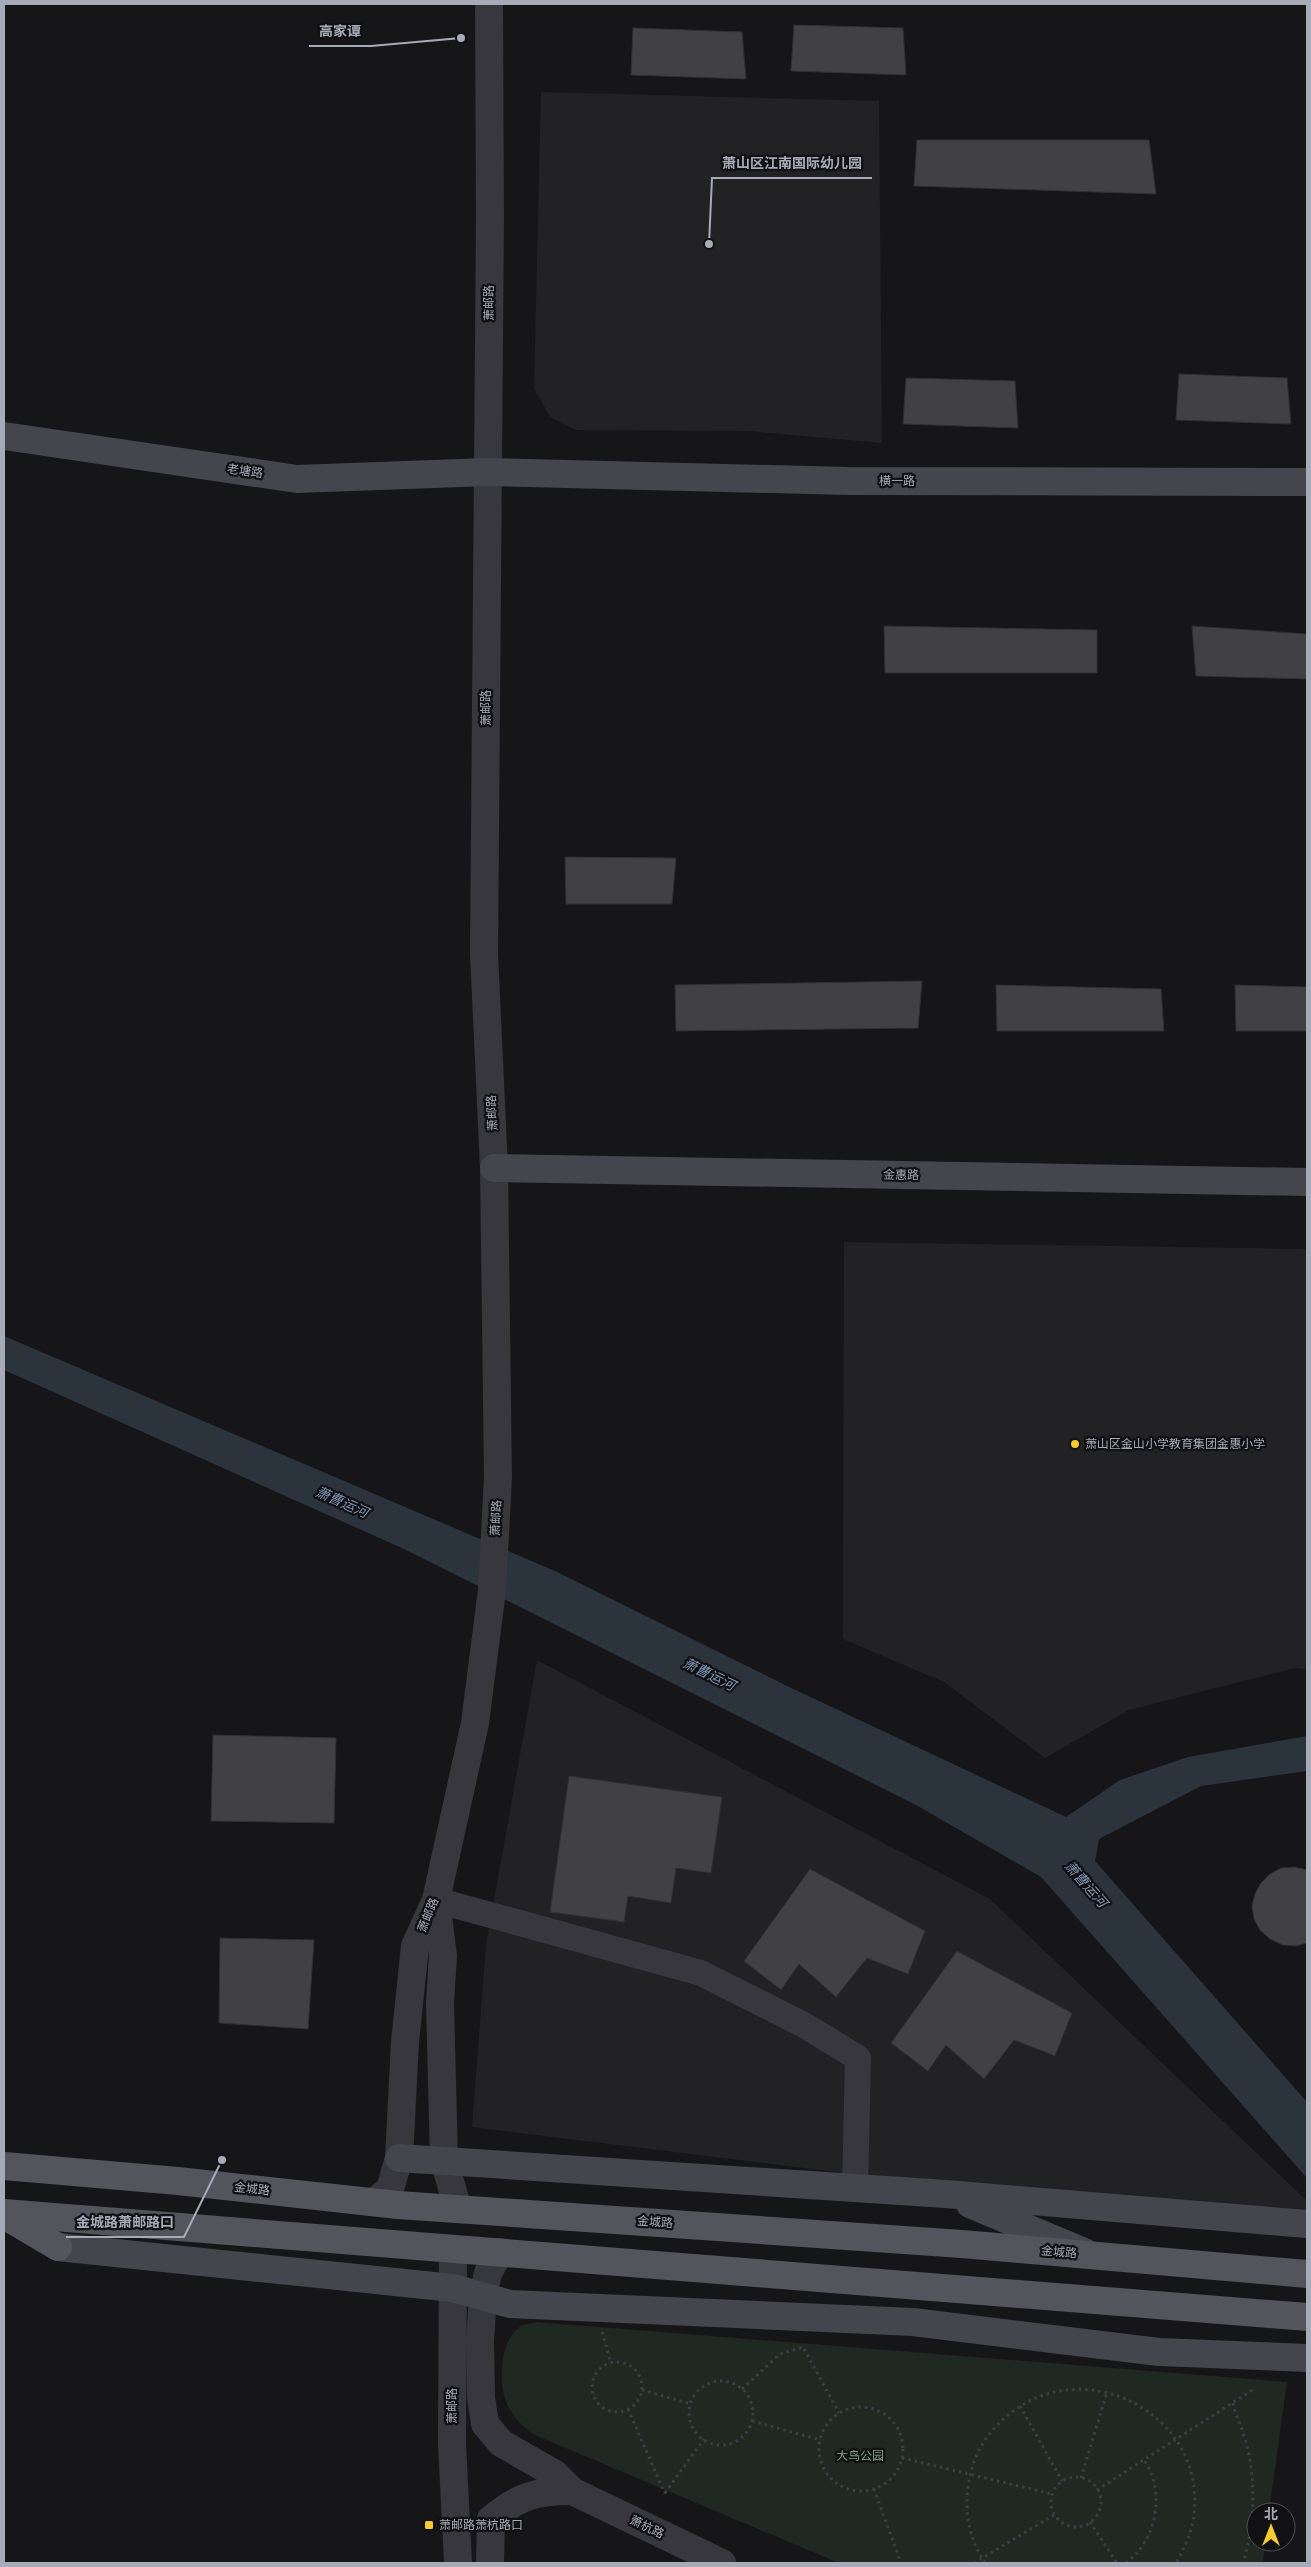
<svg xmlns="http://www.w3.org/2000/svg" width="1311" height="2567" font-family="'Roboto Condensed','Noto Sans SC',sans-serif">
<rect width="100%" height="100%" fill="#161618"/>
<!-- built -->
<g fill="#222225">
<path d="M541,92L879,101L882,443L749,431L576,430L550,417L534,388Z"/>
<path d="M844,1242L1307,1249V1669L1295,1668L1129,1710L1045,1758L944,1682L843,1639Z"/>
<path d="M537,1660L990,1899L1307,2201V2230L472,2127L486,1945Z"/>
</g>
<!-- green -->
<path fill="#202822" d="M536,2322L1287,2382L1269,2512H1256V2542H1265L1263,2563H839L535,2435C524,2427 515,2420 509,2408C497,2387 499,2340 521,2326C525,2324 532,2323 536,2322Z"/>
<!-- water -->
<path fill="#2b333c" d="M4,1336L555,1571L787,1686L1066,1817L1120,1780L1188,1757L1307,1736V1771L1201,1786L1099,1839L1095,1861L1307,2102V2178L1041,1877L916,1805L404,1549L4,1370Z"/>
<!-- building -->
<g fill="#404045" stroke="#303034">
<path d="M794,25L903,28L906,75L791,71Z"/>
<path d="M633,28L742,32L746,79L631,75Z"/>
<path d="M917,140H1149L1156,194L914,186Z"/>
<path d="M1179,374L1287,378L1291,424L1176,420Z"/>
<path d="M906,378L1015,381L1018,428L903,424Z"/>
<path d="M884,626L1097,630V673H885Z"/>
<path d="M1192,626L1307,634V679L1196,676Z"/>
<path d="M565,857L676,858L672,904H566Z"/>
<path d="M922,981L918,1028L676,1031L675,985Z"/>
<path d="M996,985L1161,989L1164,1031H997Z"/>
<path d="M1235,985L1307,987V1031H1236Z"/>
<path d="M213,1735L336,1738L334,1823L211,1821Z"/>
<path d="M569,1776L722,1797L711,1873L676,1868L671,1903L628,1896L624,1922L550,1912Z"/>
<path d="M1294,1867L1307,1870V1943L1296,1946L1283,1945L1270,1939L1260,1930L1254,1919L1252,1906L1255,1894L1261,1883L1270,1874L1281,1868Z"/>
<path d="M810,1869L925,1931L908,1974L867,1958L836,1997L799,1964L781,1990L744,1961Z"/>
<path d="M220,1938L314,1940L308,2029L219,2023Z"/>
<path d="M957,1951L1072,2013L1055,2056L1014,2040L984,2079L946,2045L928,2071L891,2043Z"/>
</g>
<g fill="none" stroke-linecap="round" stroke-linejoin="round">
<!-- path -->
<g stroke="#3d3e44" stroke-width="3" stroke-dasharray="2.5 4" stroke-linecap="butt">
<path d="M602,2332L611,2363"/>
<circle cx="617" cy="2387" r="25"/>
<circle cx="721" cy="2413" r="32"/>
<path d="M742,2389L780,2354L803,2347L839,2413"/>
<path d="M642,2390L691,2404"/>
<path d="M1233,2403C1235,2415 1241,2424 1244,2436C1257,2476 1255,2523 1243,2563"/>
<path d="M1020,2406L1062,2481"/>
<circle cx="861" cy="2449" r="42"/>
<path d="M628,2409L665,2494"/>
<path d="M752,2421L820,2440"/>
<path d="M902,2458L1052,2494"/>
<circle cx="1076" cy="2502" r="25"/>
<path d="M1081,2478L1107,2392"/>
<path d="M874,2489L901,2563"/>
<path d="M1097,2490L1254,2389"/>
<path d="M665,2493L704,2439"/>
<path d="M1090,2522L1117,2563"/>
<path d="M974,2563L1054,2515"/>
<path d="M985,2563C967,2536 963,2504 971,2472C976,2450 990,2430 1007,2416C1083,2351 1206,2413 1194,2514C1192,2532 1185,2547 1176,2563"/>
<path d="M1126,2563C1157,2540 1166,2492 1144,2460"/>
</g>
<!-- minor -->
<path stroke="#37373d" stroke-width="26" d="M436,1900L701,1973L804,2025L858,2058L855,2188"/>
<!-- tertiary -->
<g stroke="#37373d" stroke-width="28">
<path d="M436,1900L443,1956L440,2003L444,2160L458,2209"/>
<path d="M374,2202L390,2189L399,2158L405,2042L415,1946L436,1900L475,1723L492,1590L498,1477L494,1168L484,953L490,218L489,4"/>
<path d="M453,2249L452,2444L458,2563"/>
<path d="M500,2252L488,2273L483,2296L480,2341L481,2397L485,2424L501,2443L555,2474L572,2491L722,2563"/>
<path d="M490,2563L491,2519C519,2496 536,2491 572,2491"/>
</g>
<!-- secondary -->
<g stroke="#45464d" stroke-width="28">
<path d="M4,436L297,479L488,472L848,481L1307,482"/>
<path d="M494,1168L1307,1182"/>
<path d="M399,2158L946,2194L1307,2224"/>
<path d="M970,2204L1084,2252"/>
<path d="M58,2247L453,2288L510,2304L913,2322L1159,2352L1307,2358"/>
</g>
<!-- primary -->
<g stroke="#53545c" stroke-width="28">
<path d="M4,2166L178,2181L398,2205L962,2244L1307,2274"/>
<path d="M4,2213L1307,2317"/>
<path d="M4,2215L58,2247"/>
</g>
</g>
<!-- markers -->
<g fill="#f7cb2f" stroke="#111113" stroke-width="2">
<circle cx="1075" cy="1444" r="5"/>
<rect x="424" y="2520" width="10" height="10" rx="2.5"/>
</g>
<g text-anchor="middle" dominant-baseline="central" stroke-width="4.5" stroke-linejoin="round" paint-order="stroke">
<!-- street labels -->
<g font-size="12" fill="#a7abb8" stroke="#111113">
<text transform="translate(489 303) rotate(-90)">萧邮路</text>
<text transform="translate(245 471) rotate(8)">老塘路</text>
<text x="897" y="481">横一路</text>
<text transform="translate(486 708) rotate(-90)">萧邮路</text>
<text transform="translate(492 1113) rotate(-93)">萧邮路</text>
<text transform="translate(901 1175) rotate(1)">金惠路</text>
<text transform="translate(496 1518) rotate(-87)">萧邮路</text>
<text transform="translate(428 1915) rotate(-68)">萧邮路</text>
<text transform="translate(252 2189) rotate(6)">金城路</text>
<text transform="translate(655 2222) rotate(4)">金城路</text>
<text transform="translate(1059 2252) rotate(5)">金城路</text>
<text transform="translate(452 2406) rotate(-90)">萧邮路</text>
<text transform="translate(647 2527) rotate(26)">萧杭路</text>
</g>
<!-- poi labels -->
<g font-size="12" fill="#a7abb8" stroke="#111113" text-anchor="start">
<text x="1085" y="1444">萧山区金山小学教育集团金惠小学</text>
<text x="439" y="2525">萧邮路萧杭路口</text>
</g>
<!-- park labels -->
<g font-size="12" fill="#7ea485" stroke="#111113">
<text x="860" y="2456">大鸟公园</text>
</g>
<!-- water labels -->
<g font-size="14" font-style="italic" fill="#7d94b4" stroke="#111113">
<text transform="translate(342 1502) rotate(24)">萧曹运河</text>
<text transform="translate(709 1674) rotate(26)">萧曹运河</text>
<text transform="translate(1086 1884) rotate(49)">萧曹运河</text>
</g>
</g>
<!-- callouts -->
<path fill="none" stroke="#a7abb8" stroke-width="2" d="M461 38L371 46H309M709 244L712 178H872M222 2160L184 2237H66"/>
<g fill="#a7abb8" stroke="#111113" stroke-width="2">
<circle cx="461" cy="38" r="5"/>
<circle cx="709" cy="244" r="5"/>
<circle cx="222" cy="2160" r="5"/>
</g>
<g font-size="14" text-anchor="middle" font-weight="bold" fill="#a7abb8" stroke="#111113" stroke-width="4.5" stroke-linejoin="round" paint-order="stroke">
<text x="340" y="36">高家谭</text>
<text x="792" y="168">萧山区江南国际幼儿园</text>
<text x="125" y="2227">金城路萧邮路口</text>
</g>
<!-- border -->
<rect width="1311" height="2567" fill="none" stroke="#a7abb8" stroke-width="10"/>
<!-- north arrow -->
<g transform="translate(1271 2527)"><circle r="24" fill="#111113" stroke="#4d4f55"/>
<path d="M0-4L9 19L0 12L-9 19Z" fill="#f7cb2f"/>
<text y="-8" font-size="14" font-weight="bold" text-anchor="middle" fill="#a7abb8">北</text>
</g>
</svg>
